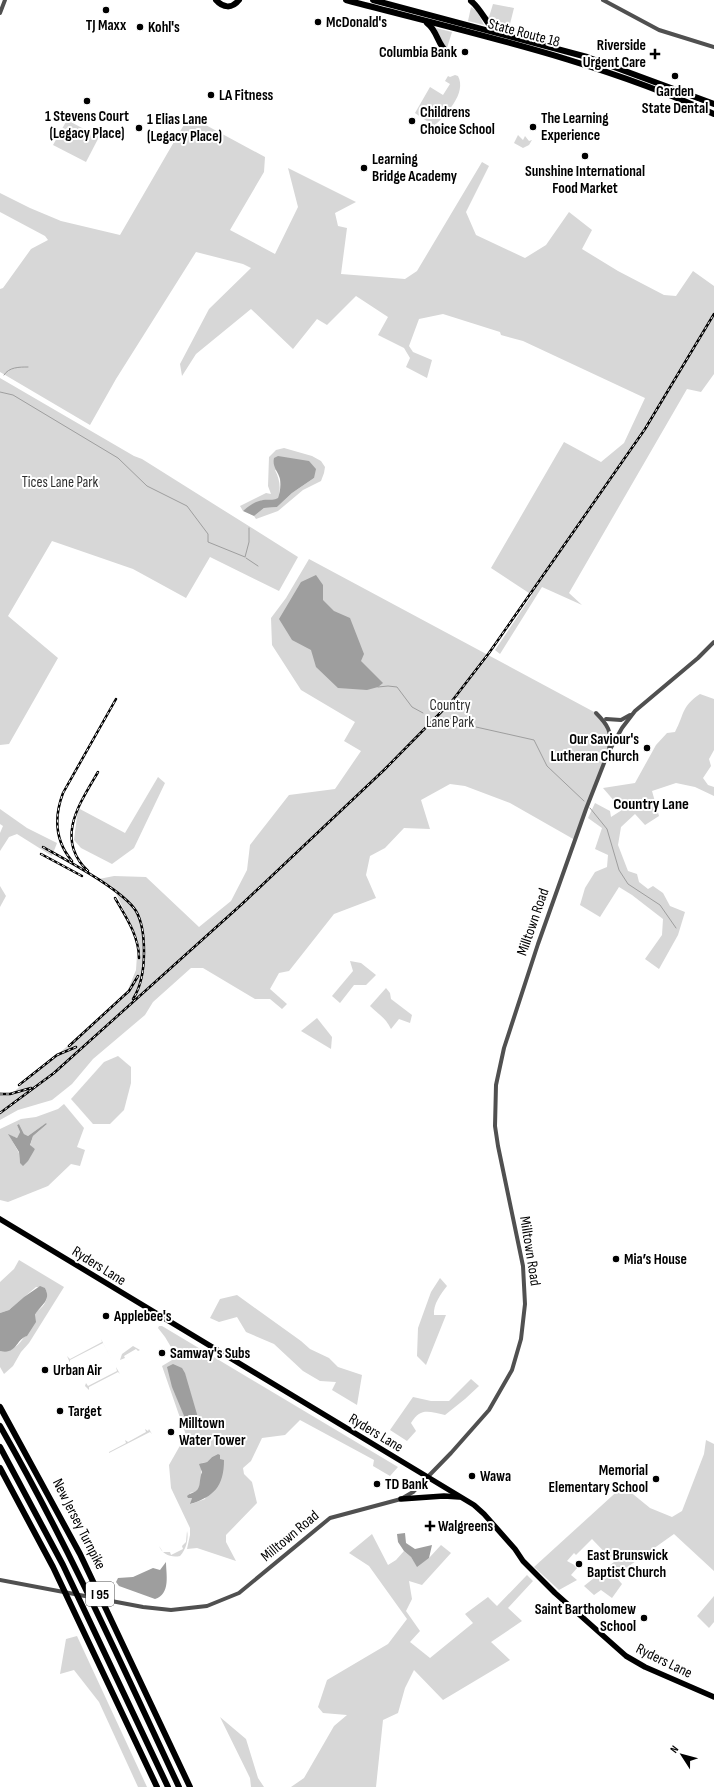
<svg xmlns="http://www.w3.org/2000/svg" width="714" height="1787" font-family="'Sofia Sans Condensed',sans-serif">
<rect width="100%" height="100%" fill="#fff"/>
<!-- green -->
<g fill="#d7d7d7" fill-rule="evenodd">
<path d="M493,4L514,8L508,32L493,26L486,16L489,17Z"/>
<path d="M471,7L477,11L484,25L468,21Z"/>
<path d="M436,28L452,32L447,48H444Z"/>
<path d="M455,75L458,76C467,93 446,115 434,126L415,113L430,87L443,95L450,84L445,81L448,76L450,77Z"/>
<path d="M189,116L265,157L264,172L230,230L275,254L298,207L288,168L356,202L335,213L338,226L347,228L341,274L405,279L417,271L482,162L489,166L466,212L476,235L525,258L546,245L569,212L592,230L582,249L618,271L664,295L676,296L693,271L714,286V374L701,392L687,389L569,593L582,605L542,587L500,654L495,650L532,595L491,568L564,442L601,462L624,443L645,398L523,341L501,335L500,332L443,314L419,319L409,346L413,352L432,360L427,378L406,367L410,358L404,348L378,335L388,317L356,296L327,325L317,319L293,349L251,309L196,354L182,376L180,364L209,309L251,268L243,264L196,252L116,379L90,425L0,372V289L3,288L31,249L48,240L45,236L0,212V193L30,208L61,221L120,235Z"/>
<path d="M67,120L99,137L86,162L53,145Z"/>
<path d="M518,135L523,140L525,136L529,141L532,140L529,145L523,148L514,143Z"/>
<path d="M0,378L134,456L142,459L298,557L279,591L210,557L186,598L133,569L52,541L8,616L58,658L9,744L0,745Z"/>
<path d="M284,448L312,456L321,461L325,467L324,473L321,481L303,490L278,511L256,519L254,516L264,508L277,507L292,493L314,478L275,470C280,480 281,488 278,499L272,501L262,500L243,511L240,506L266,493L271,494L268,486L269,457L276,450Z"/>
<path d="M309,559L596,713L605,722L611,741L575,840L510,803L465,786L450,784L421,800L430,829L404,828L385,848L370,856L366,875L376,898L334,914L289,971L279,973L270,989L287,1004L282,1009L270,999H255L203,968H191L153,1002L145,1015L93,1059L72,1084L52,1100L18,1110L0,1120V1092L10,1095L125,997L136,970L138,940L113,887L99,879L114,876L146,877L199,927L231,901L247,870L250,845L289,795L335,789L361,751L344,741L355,722L301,690L272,645L271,618L286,598Z"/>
<path d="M700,694L714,699V750L709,759L711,766L703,778L708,785L714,787V796L695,787L676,783L652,791L659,816L645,825L635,814L621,827L618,845L628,871L637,874L639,882L648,889L653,886L663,893L670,906L685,912L678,935L659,969L645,959L662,935L663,919L632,895L619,887L600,917L580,905L585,888L595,872L607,867L608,855L595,849L602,828L588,818L595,803L610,811L611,817L622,810L603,788L635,783L656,745L667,733L675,732C685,713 681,707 700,694Z"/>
<path d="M158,777L165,783L134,848L112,864L81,848L74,840L78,808L125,833Z"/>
<path d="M0,809L27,828L57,843L52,856L17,834L9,837L0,851V833L3,826L0,824Z"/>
<path d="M0,886L6,896L0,907Z"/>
<path d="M350,961L361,963L376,975L366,985H354L340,1003L332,996L353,971Z"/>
<path d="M386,988L390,993L391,999L412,1015L410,1023L399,1019L391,1029C385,1017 379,1015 370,1006Z"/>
<path d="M317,1018L332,1037L331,1049L301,1031Z"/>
<path d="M118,1056L131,1067V1083L124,1110L110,1124H93L71,1099L104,1062Z"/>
<path d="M64,1104L84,1128L77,1147L85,1150L80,1166L71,1164L48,1186L8,1202L0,1200V1129L21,1119L36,1117L58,1109ZM46,1123L47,1124L33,1136L30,1146L35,1149L20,1163L19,1153L9,1135L17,1138L20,1132L17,1125L19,1124L24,1134L28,1136Z"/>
<path d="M19,1260L64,1287L29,1343L21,1352L13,1366L4,1374L0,1367V1351C20,1355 30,1326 37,1311C45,1307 50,1296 45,1288L36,1287L9,1310L0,1313V1282L14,1269Z"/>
<path d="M440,1278L447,1286C441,1294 433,1304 434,1315H446L426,1365L417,1356L418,1328L431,1292Z"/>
<path d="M237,1295L301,1341L310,1349L329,1358L338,1367L362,1375L357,1405L332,1390L336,1382L320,1381L303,1371L274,1344L246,1332L237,1317L219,1322L210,1318L220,1299Z"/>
<path d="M159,1326H162L398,1467L390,1476L373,1466L374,1460L300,1420L285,1435L262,1438L251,1461L243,1468L244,1474L252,1482L257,1503L226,1535V1542L236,1561L197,1548L187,1549L190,1535V1528L171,1488L169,1465L186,1435L162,1366L177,1357L165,1337L158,1328ZM218,1454L220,1459L205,1499L191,1504L192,1498L190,1493L198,1491C201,1484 201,1471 202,1463L207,1462L212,1457Z"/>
<path d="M101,1339L114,1364L103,1343L70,1360V1363L67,1356L70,1359L102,1342Z"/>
<path d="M133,1346L140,1350L138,1351L136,1349L124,1356L125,1358L120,1360L122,1354Z"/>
<path d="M116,1367L120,1374L118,1372L89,1387V1390L85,1386L86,1383L88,1386L117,1371Z"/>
<path d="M471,1379L479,1386L465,1399L445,1415C429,1412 421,1407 411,1423L416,1431L407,1441L390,1430L413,1397L431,1401H449Z"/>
<path d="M145,1429L148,1431L149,1429L152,1434L150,1432L109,1453V1452L126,1443L125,1440L128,1442L146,1432Z"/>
<path d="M706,1440L714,1444V1571L674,1534L615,1576L622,1584L612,1598L601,1590L594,1595L584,1586L614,1562L592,1539L576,1555L574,1553L567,1561L578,1567L571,1575L577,1580L559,1590L534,1567L623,1486L650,1508L672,1517L682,1511L704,1454Z"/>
<path d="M187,1531C189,1538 186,1550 180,1556C171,1558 162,1554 159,1546L163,1552H170L171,1555L183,1549L182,1546L186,1542Z"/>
<path d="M372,1534L388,1565L396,1560L404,1551L411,1557L417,1566L429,1558L441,1545L451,1553L422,1585L409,1581L412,1599L406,1611L420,1631L410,1642L430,1658L473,1623L465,1614L488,1597L497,1606L527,1575L533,1581L508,1608L522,1621L491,1642L510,1660L443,1700L414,1670L405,1688L398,1713L383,1720L376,1787H291L304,1778L334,1726L347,1715L323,1713L318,1707L327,1680L388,1644L407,1619L369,1566L349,1553Z"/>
<path d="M714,1596V1622L709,1628L697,1616Z"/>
<path d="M77,1636L147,1787H138L99,1702L74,1670L60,1674L66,1639Z"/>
<path d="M220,1717L246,1739L258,1778L264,1787H251L250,1778Z"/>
</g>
<!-- water -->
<g fill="#9e9e9e">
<path d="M278,456L309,461L316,469L314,478L292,493L277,507L264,508L254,516L243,511C248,507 255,501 263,500C269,499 272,501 278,498C280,492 281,486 280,479C278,471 272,467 274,458Z"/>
<path d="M316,575L323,585V600L334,611L350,618L364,654L361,661L383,683L378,687L367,690L338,688L316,667L311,650L292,640L279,619L301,582Z"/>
<path d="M46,1123L47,1124L33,1136L30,1145L35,1149L28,1161L23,1166L20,1163L19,1152L8,1134L17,1138L20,1132L17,1125L19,1124L24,1134L28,1136Z"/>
<path d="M40,1286L45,1288C52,1301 40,1305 35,1315L36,1322L27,1336C16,1339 17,1355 0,1351V1313L9,1310L24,1297Z"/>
<path d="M173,1364L182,1368L185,1373L199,1421L196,1425L187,1423L172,1387L167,1367Z"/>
<path d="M218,1454L220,1455V1459L224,1460C224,1486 214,1497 190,1504L192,1498H188L187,1496C190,1493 193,1493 196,1491C201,1488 199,1478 202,1472L199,1464L207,1462L212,1457Z"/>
<path d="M405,1533L406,1543L415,1549L432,1545L429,1558L417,1567L411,1557L404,1551L398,1542L397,1534Z"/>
<path d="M166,1562C166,1574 171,1594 155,1599L119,1586L116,1582L118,1578L133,1577L153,1568L160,1570Z"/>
</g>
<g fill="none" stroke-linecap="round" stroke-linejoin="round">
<!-- stream -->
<g stroke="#9e9e9e" stroke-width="1">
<path d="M4,375C9,367 19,367 28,367"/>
<path d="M0,392L13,395L118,458L147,486L187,506L208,534V542L245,557L249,542V528"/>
<path d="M246,558L258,566"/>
<path d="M378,687L388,686L397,687L412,707L423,713"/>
<path d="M448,718L476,727L534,740L547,766L584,801"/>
<path d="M590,808L607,829L619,870L628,884L660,905L676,928"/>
</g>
<!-- minor -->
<g stroke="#505050" stroke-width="4">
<path d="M603,0L659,30L714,47"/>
<path d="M0,13L5,0"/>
<path d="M596,713C607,724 613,732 609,749"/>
<path d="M606,719L621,720L630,715"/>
<path d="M0,1580L143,1607L171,1610L207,1606L239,1593L330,1518L401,1499L413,1492L451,1453L489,1410L512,1370L521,1339L525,1304L523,1266L498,1146L495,1126L496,1085L504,1048L538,944L586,809L608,753L622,728L635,711L698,658L714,642"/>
</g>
<!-- major -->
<g stroke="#000" stroke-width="5.5">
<path d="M0,1219L474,1505L484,1514L515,1549L523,1561L555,1593L626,1656L645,1667L714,1697"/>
<path d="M401,1499L444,1496L459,1497"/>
</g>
<!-- highway -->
<g stroke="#000" stroke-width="6">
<path d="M216,0C223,8 232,9 239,0"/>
<path d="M346,0C470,33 597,60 714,114"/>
<path d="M373,0L587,57L714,104"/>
<path d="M471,1C481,9 485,21 494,30"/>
<path d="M427,23C438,31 437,45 448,53"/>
<path d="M0,1407L80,1554L190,1787"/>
<path d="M0,1426C67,1543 122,1665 179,1787"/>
<path d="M0,1447L63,1565L168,1787"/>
<path d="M0,1468L53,1567L157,1787"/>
</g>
<defs>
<g id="rail">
<path d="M43,847C66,860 123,890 136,911C143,923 144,938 144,952C144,968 142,985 133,999"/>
<path d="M41,854L82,876"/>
<path d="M72,861C55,841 54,817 63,793L116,699"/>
<path d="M88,871C54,839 80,803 98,772"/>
<path d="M115,898C126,917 139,936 139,958"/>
<path d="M69,1046L129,991L138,976"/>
<path d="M19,1085L57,1055L76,1047"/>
<path d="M0,1094H10L31,1088"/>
<path d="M0,1113L54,1073L242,904L384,770L452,701L489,653L645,429L714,314"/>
</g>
</defs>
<!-- rail casing -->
<use href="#rail" stroke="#000" stroke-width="2.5"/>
<!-- rail -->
<use href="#rail" stroke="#fff" stroke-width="1" stroke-dasharray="3" stroke-linecap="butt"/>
</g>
<!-- markers -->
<g fill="#000" stroke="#fff" stroke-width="1.5">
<circle cx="106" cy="10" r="4"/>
<circle cx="318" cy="22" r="4"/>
<circle cx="140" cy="27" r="4"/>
<circle cx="465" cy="52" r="4"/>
<path d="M653 48h4v4h4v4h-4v4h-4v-4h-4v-4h4z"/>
<circle cx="675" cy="76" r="4"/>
<circle cx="211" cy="95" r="4"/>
<circle cx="87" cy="101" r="4"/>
<circle cx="412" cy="121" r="4"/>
<circle cx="533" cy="127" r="4"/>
<circle cx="139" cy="128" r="4"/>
<circle cx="585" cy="156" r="4"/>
<circle cx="364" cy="168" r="4"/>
<circle cx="647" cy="748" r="4"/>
<circle cx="616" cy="1259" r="4"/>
<circle cx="106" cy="1316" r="4"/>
<circle cx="162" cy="1353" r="4"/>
<circle cx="45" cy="1370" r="4"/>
<circle cx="60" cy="1411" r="4"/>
<circle cx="171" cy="1432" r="4"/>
<circle cx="472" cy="1476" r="4"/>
<circle cx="656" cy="1479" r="4"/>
<circle cx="377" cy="1484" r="4"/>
<path d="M428 1520h4v4h4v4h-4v4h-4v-4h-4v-4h4z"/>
<circle cx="579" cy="1564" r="4"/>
<circle cx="644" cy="1618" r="4"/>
</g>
<g text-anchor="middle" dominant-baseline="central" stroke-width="4" stroke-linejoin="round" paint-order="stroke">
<!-- shield labels -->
<rect fill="#fff" stroke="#4c4c4c" stroke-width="1" x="86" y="1582" width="28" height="24" rx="3"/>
<g font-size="14" font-weight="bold" fill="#000">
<text x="100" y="1594">I 95</text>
</g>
<!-- poi labels -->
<g font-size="15" font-weight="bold" fill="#000" stroke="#fff" text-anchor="start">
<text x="326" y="22">McDonald's</text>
<text x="106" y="25" text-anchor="middle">TJ Maxx</text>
<text x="148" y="27">Kohl's</text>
<text x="646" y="45" text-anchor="end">Riverside<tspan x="646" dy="17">Urgent Care</tspan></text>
<text x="457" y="52" text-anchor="end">Columbia Bank</text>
<text x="675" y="91" text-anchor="middle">Garden<tspan x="675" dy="17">State Dental</tspan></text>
<text x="219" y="95">LA Fitness</text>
<text x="420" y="112">Childrens<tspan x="420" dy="17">Choice School</tspan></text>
<text x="87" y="116" text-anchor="middle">1 Stevens Court<tspan x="87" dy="17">(Legacy Place)</tspan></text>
<text x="541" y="118">The Learning<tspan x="541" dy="17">Experience</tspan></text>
<text x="147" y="119">1 Elias Lane<tspan x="147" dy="17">(Legacy Place)</tspan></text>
<text x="372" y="159">Learning<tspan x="372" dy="17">Bridge Academy</tspan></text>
<text x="585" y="171" text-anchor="middle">Sunshine International<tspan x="585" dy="17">Food Market</tspan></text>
<text x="639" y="739" text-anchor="end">Our Saviour's<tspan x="639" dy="17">Lutheran Church</tspan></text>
<text x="624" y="1259">Mia’s House</text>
<text x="114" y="1316">Applebee's</text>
<text x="170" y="1353">Samway's Subs</text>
<text x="53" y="1370">Urban Air</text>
<text x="68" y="1411">Target</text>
<text x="179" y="1423">Milltown<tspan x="179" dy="17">Water Tower</tspan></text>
<text x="648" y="1470" text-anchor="end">Memorial<tspan x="648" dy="17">Elementary School</tspan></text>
<text x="480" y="1476">Wawa</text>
<text x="385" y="1484">TD Bank</text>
<text x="438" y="1526">Walgreens</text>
<text x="587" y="1555">East Brunswick<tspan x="587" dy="17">Baptist Church</tspan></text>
<text x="636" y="1609" text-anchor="end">Saint Bartholomew<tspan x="636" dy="17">School</tspan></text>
</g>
<!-- street labels -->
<g font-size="15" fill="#000" stroke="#fff">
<text transform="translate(524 33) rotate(15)">State Route 18</text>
<text transform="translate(533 922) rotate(-71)">Milltown Road</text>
<text transform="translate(530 1251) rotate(81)">Milltown Road</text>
<text transform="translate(99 1266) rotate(32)">Ryders Lane</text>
<text transform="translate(376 1433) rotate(31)">Ryders Lane</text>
<text transform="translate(79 1524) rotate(63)">New Jersey Turnpike</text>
<text transform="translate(290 1536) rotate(-40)">Milltown Road</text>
<text transform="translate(664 1661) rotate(26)">Ryders Lane</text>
</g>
<!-- park labels -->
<g font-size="15" fill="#2e2e2e" stroke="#fff">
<text x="60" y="482">Tices Lane Park</text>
<text x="450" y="705">Country<tspan x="450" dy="17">Lane Park</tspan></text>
</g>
<!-- neighbourhood labels -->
<g font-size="16" font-weight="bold" fill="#000" stroke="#fff">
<text x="651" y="804">Country Lane</text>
</g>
</g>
<!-- north arrow -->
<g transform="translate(682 1755) rotate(306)" stroke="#ffffff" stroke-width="3" paint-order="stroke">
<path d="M0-3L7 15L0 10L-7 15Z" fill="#000000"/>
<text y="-6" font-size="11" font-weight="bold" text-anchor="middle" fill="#000000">N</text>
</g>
</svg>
